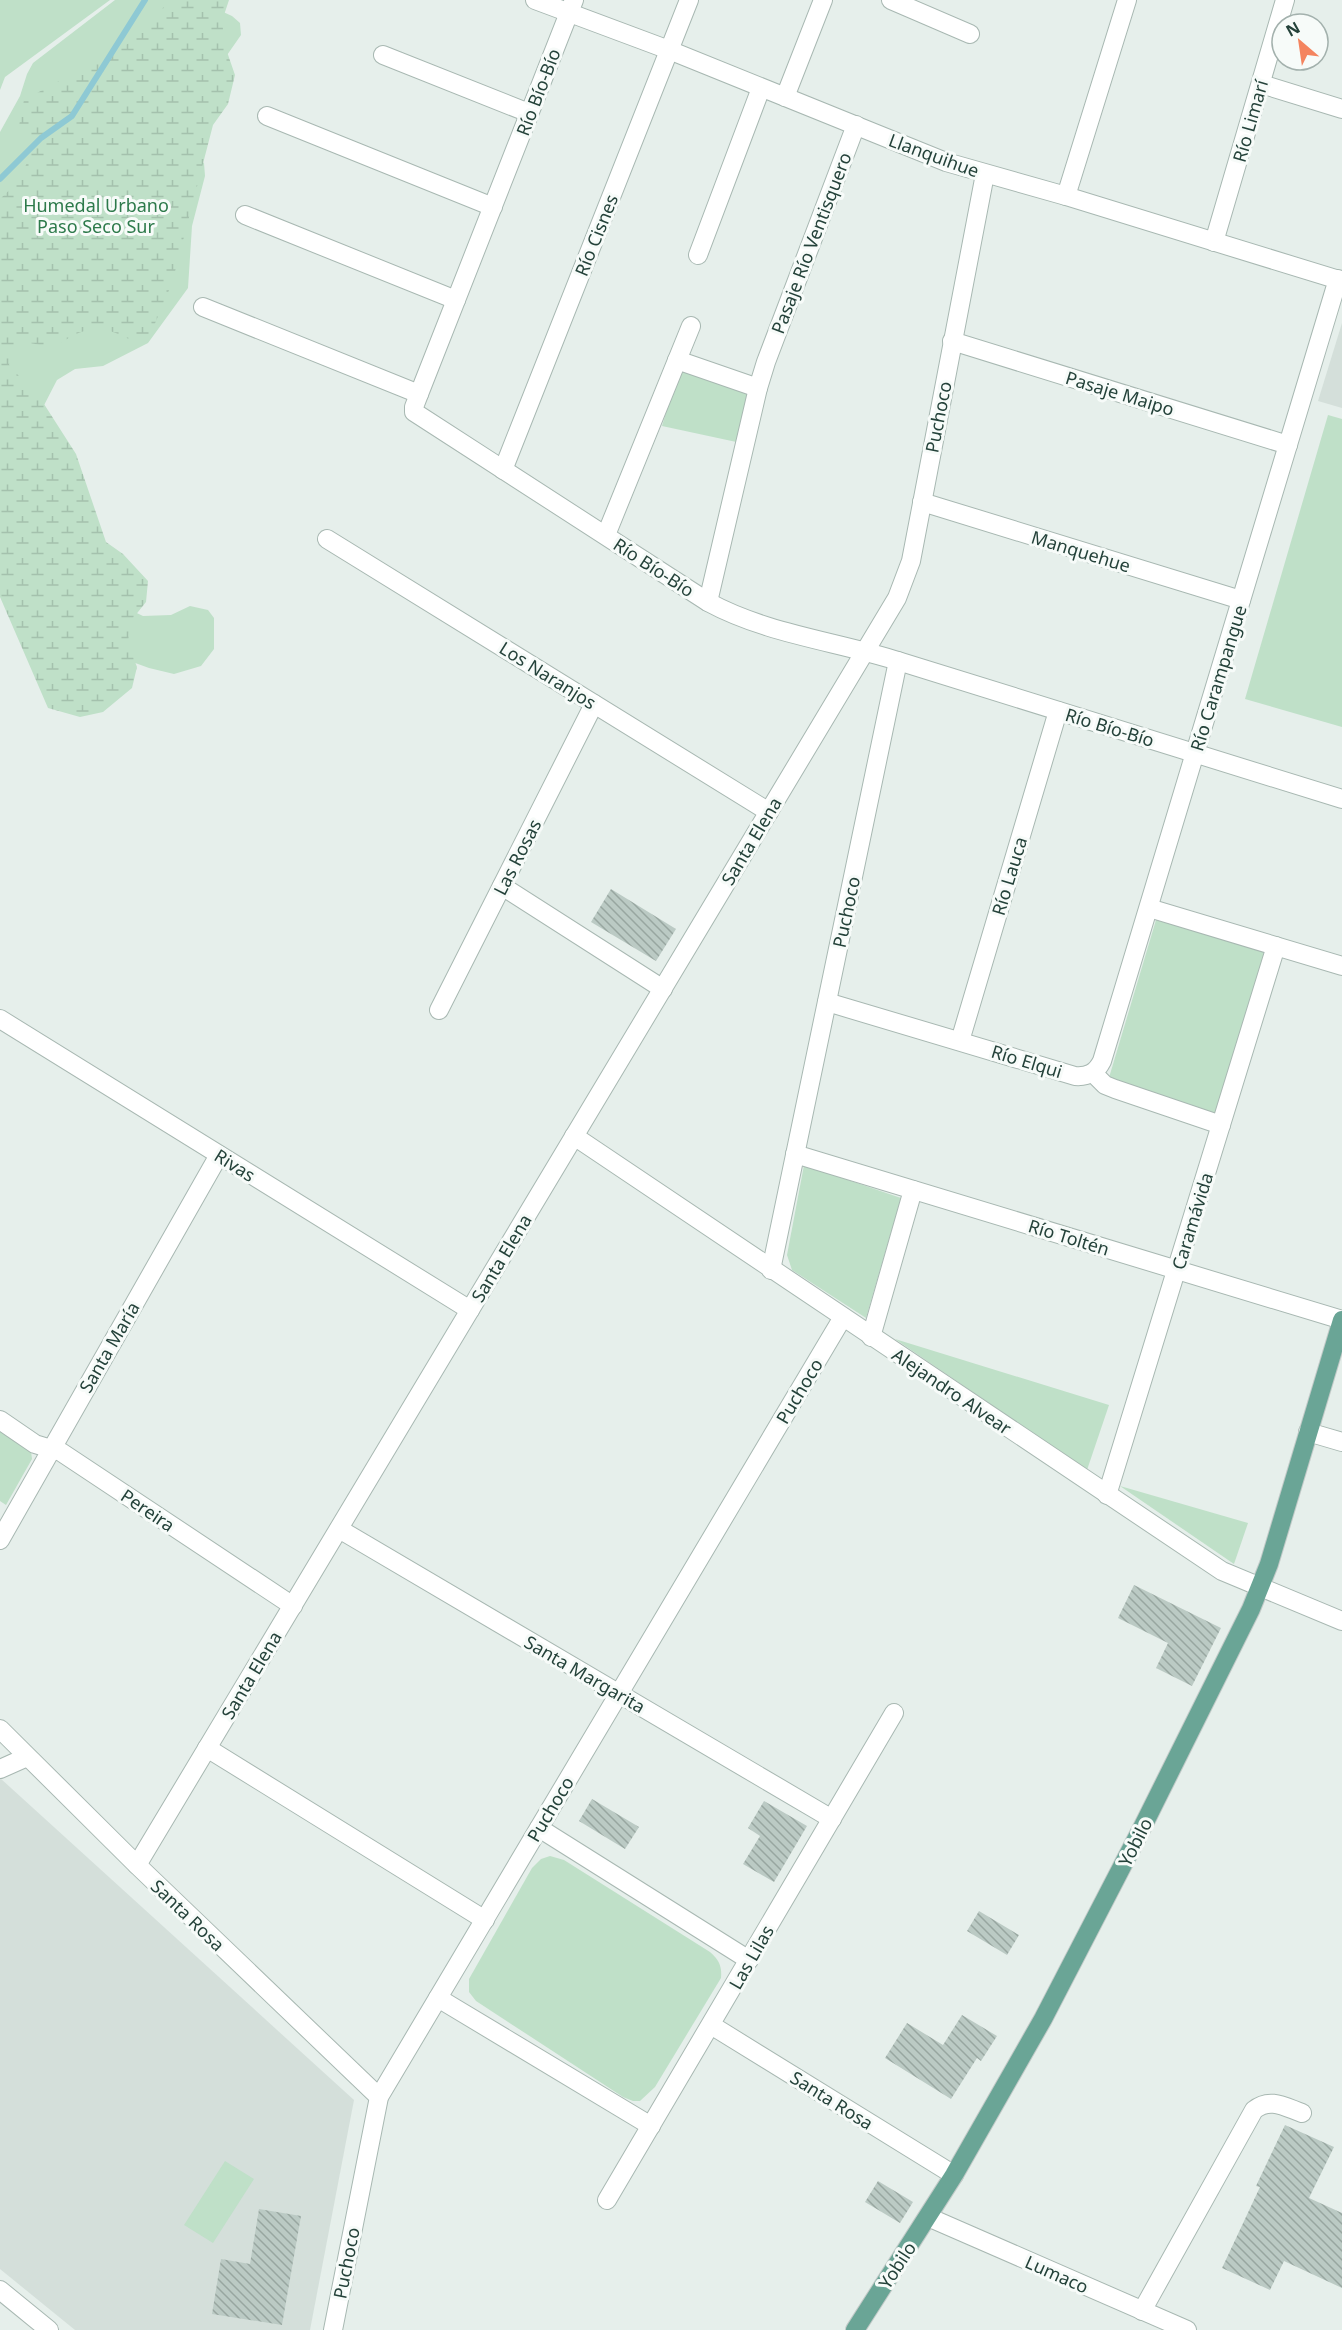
<svg xmlns="http://www.w3.org/2000/svg" width="1342" height="2330" font-family="'Noto Sans',sans-serif">
<defs>
<pattern id="wetland-marsh" width="20" height="14" patternUnits="userSpaceOnUse" patternTransform="scale(1.5)"><rect width="20" height="14" fill="#bfe0c8"/><path d="M1 5h8M5 5V1M11 12h8M15 12V8" fill="none" stroke="#a4c1ad"/></pattern>
<pattern id="building-back-hatch" width="6" height="6" patternUnits="userSpaceOnUse" patternTransform="scale(1.5)"><rect width="6" height="6" fill="#bbcac4"/><path d="M-1 5l2 2M0 0l6 6M5-1l2 2" fill="none" stroke="#98a6a0"/></pattern>
</defs>
<rect width="100%" height="100%" fill="#e6efeb"/>
<!-- built -->
<g fill="#d4dfda">
<path d="M1342,323V408L1318,401Z"/>
<path d="M0,1778L354,2100L310,2330H75L0,2269Z"/>
</g>
<!-- green -->
<g fill="#bfe0c8">
<path d="M0,0H110L5,77L0,90Z"/>
<path d="M115,0H220L221,11L232,16L240,23L241,35L218,68L193,156L204,163L205,176L192,226L188,288L148,343L103,366L75,369L57,380L40,413L118,604L143,616L171,615L190,606L208,610L214,618V649L201,666L174,674L149,668L94,648L0,578V132L20,96L27,74L33,63Z"/>
<path d="M690,370L750,395L741,443L662,426L678,372Z"/>
<path d="M1328,415L1342,419V727L1245,699Z"/>
<path d="M1156,920L1269,952L1217,1115L1108,1081Z"/>
<path d="M804,1165L901,1198L866,1318L792,1270L787,1255Z"/>
<path d="M895,1339L1109,1405L1087,1470Z"/>
<path d="M0,1431L31,1451L32,1459L6,1505L0,1501Z"/>
<path d="M1120,1486L1248,1523L1234,1564Z"/>
<path d="M550,1856L564,1860L710,1952C719,1960 722,1966 721,1978L655,2087L640,2101H633L623,2097L476,2001L469,1992V1979L532,1868L541,1859Z"/>
<path d="M225,2161L254,2179L213,2243L184,2225Z"/>
</g>
<!-- wetland -->
<path fill="url(#wetland-marsh)" d="M170,0H229L222,21L225,46L235,75L228,104L213,125L172,283L148,340L134,342C114,330 95,324 74,335C68,338 59,345 53,346C34,348 35,337 13,349L9,365L44,404L76,454L106,542L123,554L148,581L146,602L130,622L128,643L137,667L132,688L103,712L80,717L48,708L0,597V199L20,180L33,147L19,126L24,100L133,41Z"/>
<g fill="none" stroke-linecap="round" stroke-linejoin="round">
<!-- stream -->
<path stroke="#8ec9d4" stroke-width="6" d="M0,179L41,138L72,116L145,0"/>
</g>
<!-- building -->
<g fill="url(#building-back-hatch)">
<path d="M611,889L676,929L656,961L591,922Z"/>
<path d="M1134,1585L1221,1628L1192,1686L1156,1668L1168,1643L1118,1618Z"/>
<path d="M592,1799L639,1827L625,1849L579,1821Z"/>
<path d="M764,1801L807,1826L774,1882L743,1864L760,1836L748,1828Z"/>
<path d="M979,1911L1019,1935L1007,1955L967,1931Z"/>
<path d="M962,2015L997,2036L981,2061L977,2058L951,2099L885,2058L907,2023L943,2045Z"/>
<path d="M1285,2125L1334,2147L1309,2198L1342,2213V2288L1284,2261L1270,2290L1222,2268L1260,2187L1256,2186Z"/>
<path d="M878,2181L913,2202L900,2223L865,2202Z"/>
<path d="M259,2209L301,2216L282,2325L212,2314L221,2259L250,2264Z"/>
</g>
<g fill="none" stroke-linecap="round" stroke-linejoin="round">
<defs>
<g id="minor">
<path d="M535,0L669,50L946,162L1066,196L1342,281"/>
<path d="M574,0L419,394L414,407V412L708,602C767,634 835,641 898,661C1046,707 1194,753 1342,799"/>
<path d="M891,0L970,34"/>
<path d="M383,55L529,113"/>
<path d="M1261,84L1342,109"/>
<path d="M785,97L823,0"/>
<path d="M267,116L493,207"/>
<path d="M1066,196L1127,0"/>
<path d="M245,215L456,300"/>
<path d="M1214,242L1285,0"/>
<path d="M698,255L761,88"/>
<path d="M203,307L419,394"/>
<path d="M952,341L1288,445"/>
<path d="M677,360L758,388"/>
<path d="M503,470L689,0"/>
<path d="M922,502L1241,600"/>
<path d="M606,535L691,326"/>
<path d="M327,539L769,812"/>
<path d="M708,602L758,388L766,362L856,125"/>
<path d="M502,886L663,989"/>
<path d="M1149,908L1342,966"/>
<path d="M827,1002L1075,1076C1088,1077 1096,1073 1102,1061L1338,279"/>
<path d="M439,1010L594,704"/>
<path d="M0,1019L470,1310"/>
<path d="M960,1041L1058,711"/>
<path d="M1093,1073L1105,1085L1115,1089L1221,1125"/>
<path d="M574,1136L1222,1571L1342,1621"/>
<path d="M795,1154L1342,1320"/>
<path d="M771,1270L898,661"/>
<path d="M871,1337L913,1190"/>
<path d="M0,1420L35,1444L61,1452L293,1606"/>
<path d="M1308,1432L1342,1442"/>
<path d="M1107,1495L1276,946"/>
<path d="M339,1529L832,1819"/>
<path d="M0,1540L219,1155"/>
<path d="M0,1729L137,1865L379,2097"/>
<path d="M207,1748L485,1920"/>
<path d="M0,1769L27,1757"/>
<path d="M539,1828L749,1960"/>
<path d="M137,1865L897,598L911,561L985,174"/>
<path d="M438,1998L651,2126"/>
<path d="M711,2025L954,2175"/>
<path d="M607,2200L894,1713"/>
<path d="M928,2217L1187,2330"/>
<path d="M0,2290L49,2330"/>
<path d="M1142,2311L1254,2110C1270,2097 1285,2107 1302,2113"/>
<path d="M333,2330L379,2097L843,1317"/>
</g>
<path id="major" d="M855,2330L954,2175L1043,2019L1143,1826L1251,1609L1269,1564L1342,1320"/>
</defs>
<!-- minor casing -->
<use href="#minor" stroke="#a8b8b2" stroke-width="20"/>
<!-- major casing -->
<use href="#major" stroke="#c2cac8" stroke-width="20"/>
<!-- minor -->
<use href="#minor" stroke="#fff" stroke-width="18"/>
<!-- major -->
<use href="#major" stroke="#6aa596" stroke-width="18"/>
</g>
<g text-anchor="middle" dominant-baseline="central" stroke-width="6" stroke-linejoin="round" paint-order="stroke">
<!-- street labels -->
<g font-size="18" fill="#24423a" stroke="#f7fbf9">
<text transform="translate(538 92) rotate(-69)">Río Bío-Bío</text>
<text transform="translate(1250 121) rotate(-74)">Río Limarí</text>
<text transform="translate(934 155) rotate(20)">Llanquihue</text>
<text transform="translate(596 235) rotate(-68)">Río Cisnes</text>
<text transform="translate(811 243) rotate(-69)">Pasaje Río Ventisquero</text>
<text transform="translate(1120 393) rotate(17)">Pasaje Maipo</text>
<text transform="translate(938 417) rotate(-79)">Puchoco</text>
<text transform="translate(1081 551) rotate(17)">Manquehue</text>
<text transform="translate(654 567) rotate(33)">Río Bío-Bío</text>
<text transform="translate(548 675) rotate(32)">Los Naranjos</text>
<text transform="translate(1218 678) rotate(-73)">Río Carampangue</text>
<text transform="translate(1110 727) rotate(17)">Río Bío-Bío</text>
<text transform="translate(751 841) rotate(-59)">Santa Elena</text>
<text transform="translate(517 857) rotate(-63)">Las Rosas</text>
<text transform="translate(1009 876) rotate(-73)">Río Lauca</text>
<text transform="translate(846 912) rotate(-78)">Puchoco</text>
<text transform="translate(1027 1061) rotate(17)">Río Elqui</text>
<text transform="translate(235 1165) rotate(32)">Rivas</text>
<text transform="translate(1192 1221) rotate(-73)">Caramávida</text>
<text transform="translate(1069 1237) rotate(17)">Río Toltén</text>
<text transform="translate(501 1258) rotate(-59)">Santa Elena</text>
<text transform="translate(109 1347) rotate(-60)">Santa María</text>
<text transform="translate(799 1391) rotate(-59)">Puchoco</text>
<text transform="translate(952 1391) rotate(34)">Alejandro Alvear</text>
<text transform="translate(148 1510) rotate(34)">Pereira</text>
<text transform="translate(585 1674) rotate(30)">Santa Margarita</text>
<text transform="translate(251 1675) rotate(-59)">Santa Elena</text>
<text transform="translate(550 1809) rotate(-59)">Puchoco</text>
<text transform="translate(1135 1842) rotate(-63)">Yobilo</text>
<text transform="translate(188 1915) rotate(44)">Santa Rosa</text>
<text transform="translate(751 1957) rotate(-60)">Las Lilas</text>
<text transform="translate(832 2100) rotate(32)">Santa Rosa</text>
<text transform="translate(346 2263) rotate(-79)">Puchoco</text>
<text transform="translate(897 2265) rotate(-57)">Yobilo</text>
<text transform="translate(1057 2274) rotate(24)">Lumaco</text>
</g>
<!-- park labels -->
<g font-size="18" fill="#2d7a4b" stroke="#f7fbf9">
<text x="96" y="205">Humedal Urbano<tspan x="96" dy="21">Paso Seco Sur</tspan></text>
</g>
</g>
<!-- north arrow -->
<g transform="translate(1300 42) rotate(331)"><circle r="28" fill="#f7fbf9" stroke="#a3b1ad" stroke-width="1.5"/>
<path d="M0-4.5L10 22L0 15L-10 22Z" fill="#f4845f"/>
<text y="-9" font-size="16" font-weight="bold" text-anchor="middle" fill="#24423a">N</text>
</g>
</svg>
